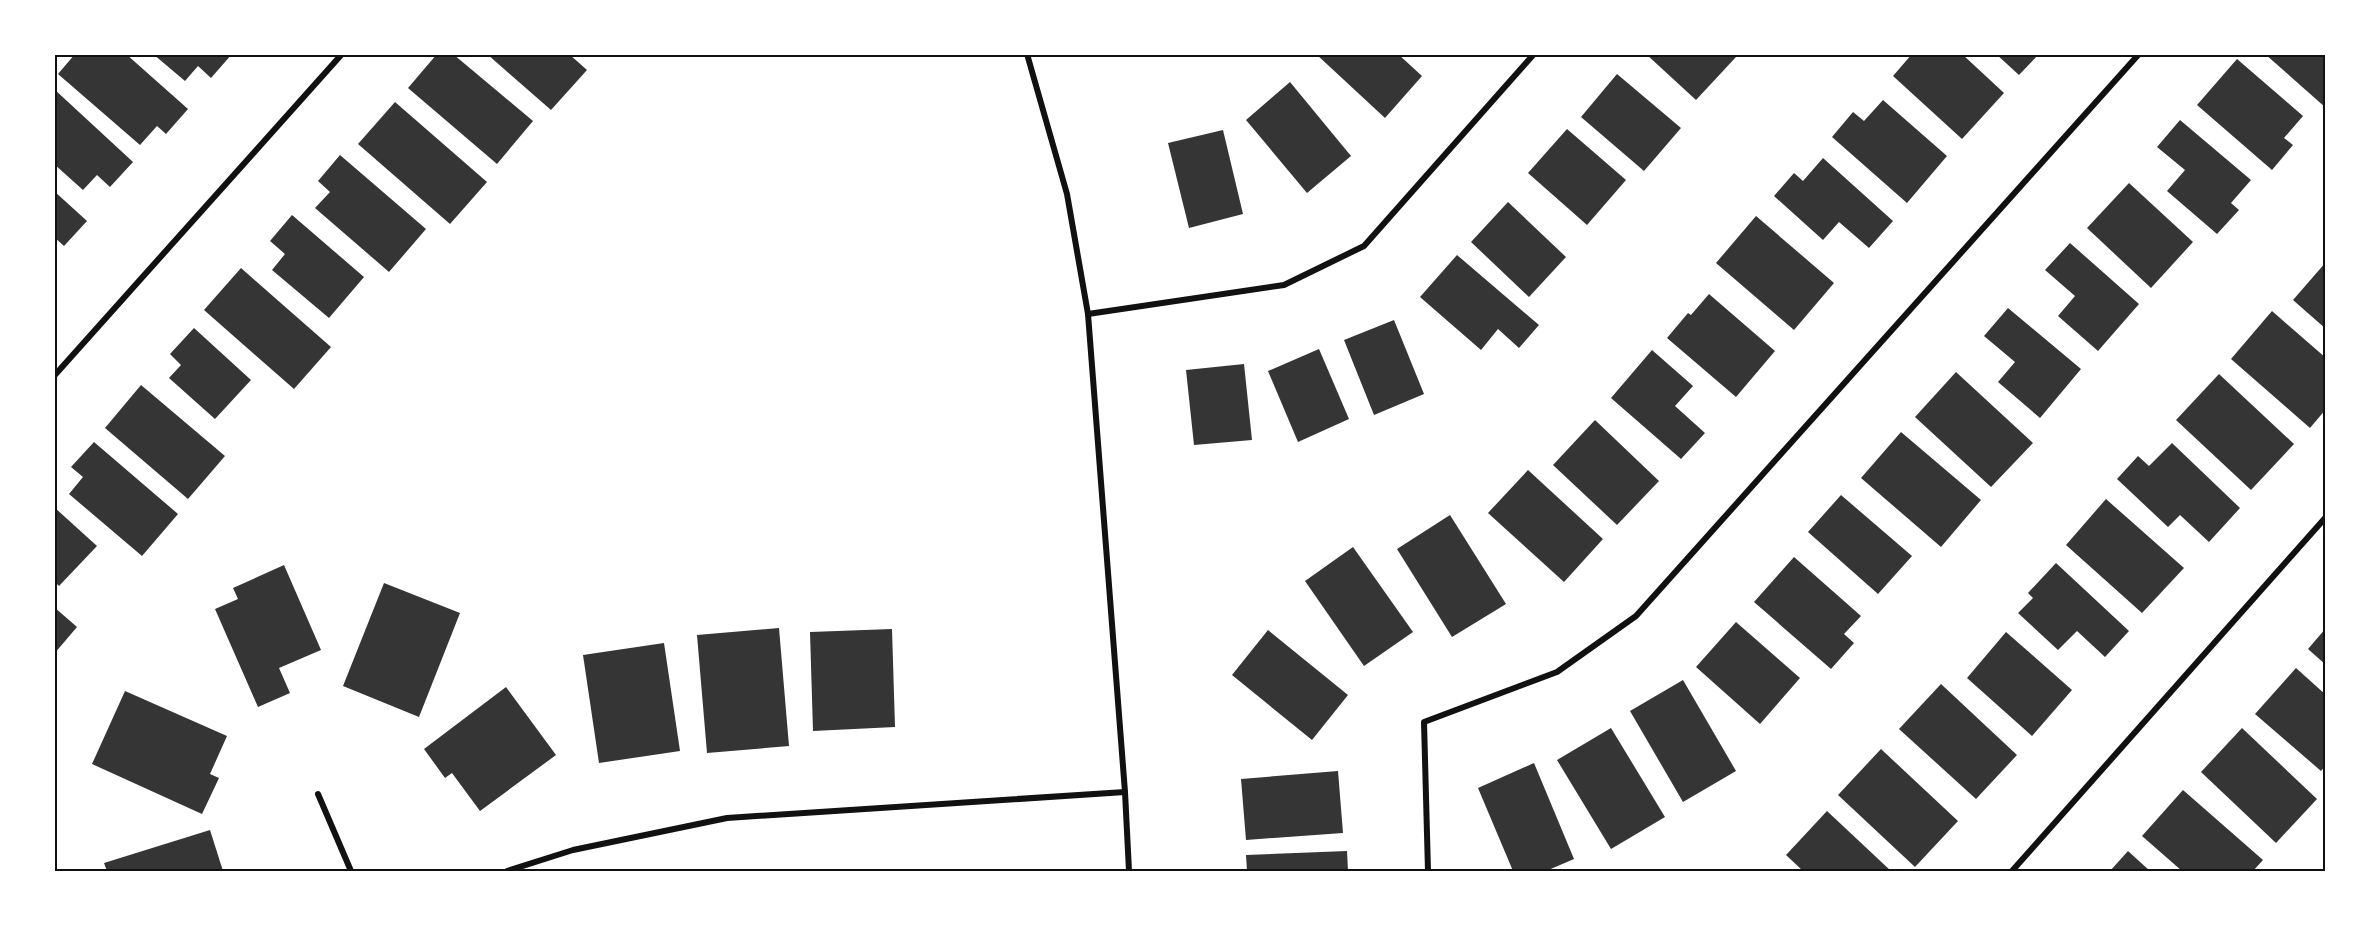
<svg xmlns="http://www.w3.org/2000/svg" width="2380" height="925" font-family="Lato,sans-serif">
<rect width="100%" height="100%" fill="#fff"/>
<!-- building -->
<g fill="#353535">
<path d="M75,54H126L188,109L166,134L157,126L140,145L58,74Z"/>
<path d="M153,54H232L211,78L198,66L185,81Z"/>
<path d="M437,54H453L533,121L497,164L408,88Z"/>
<path d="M487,54H569L587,70L551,110Z"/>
<path d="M1316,54H1398L1422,76L1385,118Z"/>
<path d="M1646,54H1732L1736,57L1696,100Z"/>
<path d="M1912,54H1962L2004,93L1962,139L1893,76Z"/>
<path d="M1996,54H2039L2019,75Z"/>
<path d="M2265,54H2326V108Z"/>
<path d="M2237,59L2303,116L2284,138L2293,145L2272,170L2197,105Z"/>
<path d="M1617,74L1681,128L1644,171L1581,117Z"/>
<path d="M1290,82L1351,156L1307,193L1246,120Z"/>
<path d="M54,89L133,162L110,187L97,175L83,190L54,164Z"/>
<path d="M1883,100L1947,156L1907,203L1832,137L1853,112L1864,121Z"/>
<path d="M395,102L487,182L450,224L358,144Z"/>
<path d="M2180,120L2251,180L2231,203L2239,210L2217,234L2167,191L2185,170L2157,147Z"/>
<path d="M1567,129L1626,180L1587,225L1528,173Z"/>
<path d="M1223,130L1243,214L1189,228L1168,143Z"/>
<path d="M340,155L426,229L389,272L315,208L330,192L318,181Z"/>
<path d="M1823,158L1893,221L1869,248L1839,222L1823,240L1774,196L1794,173L1803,181Z"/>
<path d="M2129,183L2193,242L2151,288L2087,228Z"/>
<path d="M54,191L87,221L64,246L54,237Z"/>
<path d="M1508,202L1566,257L1529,297L1471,242Z"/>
<path d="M292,215L364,277L329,318L272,270L285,254L270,241Z"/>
<path d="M1756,216L1834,283L1794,330L1716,263Z"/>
<path d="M2070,243L2139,304L2098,351L2058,316L2075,296L2045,270Z"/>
<path d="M1457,255L1539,325L1519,348L1498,329L1481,350L1420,297Z"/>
<path d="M2326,262V329L2293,300Z"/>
<path d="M241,268L331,347L294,389L204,310Z"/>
<path d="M1709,294L1775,351L1736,397L1667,338L1688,313L1691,315Z"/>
<path d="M2008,308L2081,369L2040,418L1998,382L2015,362L1984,336Z"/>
<path d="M2272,311L2326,358V409L2310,428L2231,359Z"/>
<path d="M1394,320L1424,394L1374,415L1344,340Z"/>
<path d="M194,328L251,380L215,419L169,378L181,365L170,354Z"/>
<path d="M1319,349L1349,419L1298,442L1268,371Z"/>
<path d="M1652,350L1693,386L1675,406L1705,433L1681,459L1611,398Z"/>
<path d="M1244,364L1252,440L1194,445L1186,370Z"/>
<path d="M1956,372L2033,443L1991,487L1915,417Z"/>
<path d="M2219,374L2294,444L2251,490L2176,420Z"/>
<path d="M141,385L225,456L188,499L105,428Z"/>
<path d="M1595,420L1659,481L1617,525L1553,465Z"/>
<path d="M1901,432L1981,500L1941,547L1861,478Z"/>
<path d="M94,442L178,514L142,556L69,494L83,477L71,467Z"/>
<path d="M2172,443L2240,508L2209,542L2180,515L2168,527L2117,479L2138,456L2149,466Z"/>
<path d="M1528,470L1603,539L1564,582L1488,513Z"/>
<path d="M1841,495L1912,556L1878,594L1808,532Z"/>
<path d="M2106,499L2184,568L2142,613L2066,545Z"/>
<path d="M54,507L97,546L59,586L54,581Z"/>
<path d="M1450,515L1506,604L1452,637L1397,549Z"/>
<path d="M1353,547L1413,632L1364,666L1305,581Z"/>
<path d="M1794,557L1861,616L1844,634L1854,643L1831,669L1754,602Z"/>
<path d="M2056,563L2129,631L2105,657L2077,631L2058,650L2018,613L2033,598L2028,593Z"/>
<path d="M284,565L321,650L279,668L290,693L258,707L215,609L238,599L233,588Z"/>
<path d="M384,583L460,613L419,717L343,686Z"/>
<path d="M54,607L77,627L54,654Z"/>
<path d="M1736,622L1800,678L1760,724L1696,667Z"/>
<path d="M779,628L789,746L707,753L697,635Z"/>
<path d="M2326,628V665L2308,649Z"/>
<path d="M892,629L895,727L813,731L810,632Z"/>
<path d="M1268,630L1348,695L1312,740L1232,675Z"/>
<path d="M2006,632L2072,690L2032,736L1967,678Z"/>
<path d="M664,643L680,751L599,763L583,655Z"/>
<path d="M2296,668L2326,695V765L2321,771L2255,714Z"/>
<path d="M1683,680L1736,771L1683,802L1630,711Z"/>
<path d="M1941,684L2017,755L1976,799L1899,729Z"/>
<path d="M506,687L556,755L480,811L452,773L445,778L424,749Z"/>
<path d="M125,691L227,736L210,774L219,778L202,814L92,764Z"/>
<path d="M1611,728L1665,817L1611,849L1557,760Z"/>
<path d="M2242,728L2317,799L2276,843L2201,772Z"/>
<path d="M1881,749L1958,821L1915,867L1838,795Z"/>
<path d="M1534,763L1574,859L1546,871H1513L1478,788Z"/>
<path d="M1338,771L1343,833L1246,840L1241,779Z"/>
<path d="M2183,790L2263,860L2253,871H2182L2142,836Z"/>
<path d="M1827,811L1891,871H1803L1786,855Z"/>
<path d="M210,830L223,871H107L104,863Z"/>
<path d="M1347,851L1348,871H1247L1246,855Z"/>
<path d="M2128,851L2150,871H2110Z"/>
</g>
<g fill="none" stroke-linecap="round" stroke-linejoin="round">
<!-- minor -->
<g stroke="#111" stroke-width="6">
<path d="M1027,54L1067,194L1088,314L1125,792L1129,871"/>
<path d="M1088,314L1284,285L1364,246L1534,54"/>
<path d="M54,376L342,54"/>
<path d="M318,794L351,871"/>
<path d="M507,871L573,850L727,818L1125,792"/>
<path d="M1428,871L1424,722L1557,672L1636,616L2139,54"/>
<path d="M2012,871L2326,517"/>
</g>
</g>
<!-- border -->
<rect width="2380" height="925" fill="none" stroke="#ffffff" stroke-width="111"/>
<rect x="56" y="56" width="2268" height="814" fill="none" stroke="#111" stroke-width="2"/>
</svg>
